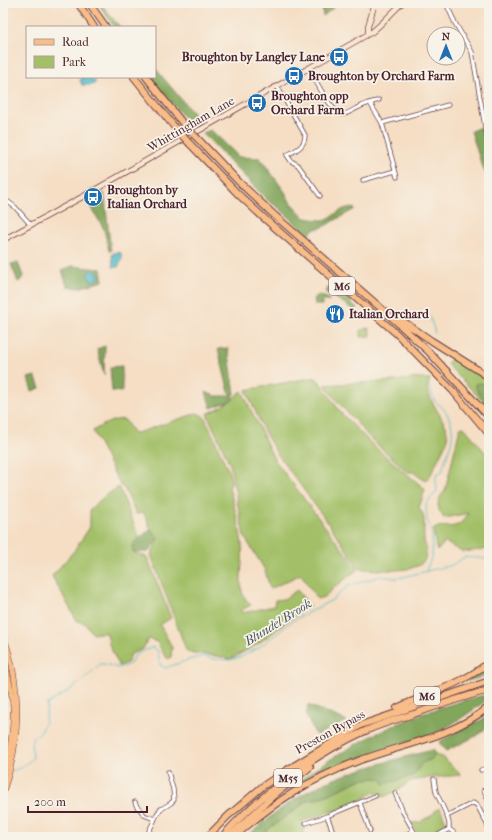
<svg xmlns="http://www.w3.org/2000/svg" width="492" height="840" font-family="'IM FELL French Canon',serif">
<rect width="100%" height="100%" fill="#f7f3e8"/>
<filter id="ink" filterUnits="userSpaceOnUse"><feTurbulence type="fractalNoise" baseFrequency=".025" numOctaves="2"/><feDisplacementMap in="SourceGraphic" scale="8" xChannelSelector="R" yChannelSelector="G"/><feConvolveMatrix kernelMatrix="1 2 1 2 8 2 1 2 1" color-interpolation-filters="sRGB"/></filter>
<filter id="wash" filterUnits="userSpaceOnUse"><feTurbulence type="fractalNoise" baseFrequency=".012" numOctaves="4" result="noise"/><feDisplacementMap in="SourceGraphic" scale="16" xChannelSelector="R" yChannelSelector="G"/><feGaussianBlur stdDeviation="0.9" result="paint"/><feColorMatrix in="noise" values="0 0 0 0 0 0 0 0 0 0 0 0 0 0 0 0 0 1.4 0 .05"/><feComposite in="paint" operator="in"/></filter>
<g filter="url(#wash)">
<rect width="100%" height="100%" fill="#f5dec4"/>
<!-- green -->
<g fill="#a3c067" stroke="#767049">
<path d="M369,328L371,336L361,337V330Z"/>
<path d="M453,357L489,381V385L487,384L477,391L489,405V408L447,364Z"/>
<path d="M310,378H316L319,381L341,413L376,448L425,489L419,508C427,517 423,527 424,538C424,545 428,551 425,559C418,575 374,569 360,569L328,523L276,452L265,433L246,390Z"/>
<path d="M418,378L430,379L427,389L431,400L446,426L448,439L430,476L425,481L413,472H408L372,440L332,395L325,385C357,382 387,383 418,378Z"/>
<path d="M242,391L274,459L320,520L358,569L335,587L324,597L317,599L301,574L270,589L265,570L244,536L230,464L207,414L223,406Z"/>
<path d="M197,413L203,416L206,420L229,472L232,484L229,487C234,506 240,526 242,545C244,559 238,583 243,595C245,598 248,602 251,605L241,610L242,613L274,606L275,600L284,599L297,590L310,606C293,615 280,628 264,639C254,647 242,653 230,659L217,656L187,652L151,555L158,538L151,530L144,513L136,514L124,488L120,485L93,431C100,426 117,417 125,420L134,434Z"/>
<path d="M464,427L489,457V549L462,552L445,542L437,551L433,530C440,524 447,528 455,526C461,524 465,518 469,513L444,518C436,508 436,500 445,491L460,428Z"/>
<path d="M119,487L139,537L133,546V552L147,557L171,618L160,625L172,647L171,657L169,659L165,656L157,642L148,639L143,649L131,654L128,662L119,666L109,644L107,633H99L93,634L85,623L77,621L52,576L74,551L90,527V509L106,495Z"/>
<path d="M436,755L444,758L461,775L428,778L411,781L398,790L383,797L374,792L355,804L303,821L304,834L306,837H268L266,831L308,800L320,798L362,779L412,776L422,762L430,760Z"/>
<path d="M440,808L445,820V826C439,833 430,837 420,837L412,823L421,822C424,818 426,819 429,817C434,814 434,810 440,808Z"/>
</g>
<!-- forest -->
<g fill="#82a65c" stroke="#666244">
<path d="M98,3H100L120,27H114Z"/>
<path d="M322,3H338V4L323,16Z"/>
<path d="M155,68L201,123L193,128L150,77H155Z"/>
<path d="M483,126L489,161V181L480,160L471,131Z"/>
<path d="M211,130L239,157L260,158L285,192L290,202L305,218C311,219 317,220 322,220C333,220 343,203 355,209L323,227L312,230L309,236L279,208L267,200L203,133Z"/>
<path d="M104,193L111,251H109L104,229L88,202Z"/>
<path d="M18,263L23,276L21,280L18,282L11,264Z"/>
<path d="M72,266L101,269L103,281L78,288L67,286L62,270Z"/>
<path d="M330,285L347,298L357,308L353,311C345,302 336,299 325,292Z"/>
<path d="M319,295L329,299V301H322V305H315L314,298Z"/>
<path d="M105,346L104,375L97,349Z"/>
<path d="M228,348L235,394H232L233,400L211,408L206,392L215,396H230L218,349Z"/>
<path d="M122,366V392L112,391L110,367Z"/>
<path d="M35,376L40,388L32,391L28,378Z"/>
<path d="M481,383L489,385V405L477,391L475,384Z"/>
<path d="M151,530L158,538L148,552H133V546C138,538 143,534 151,530Z"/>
<path d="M489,665V675L467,681Z"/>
<path d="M489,694V698C470,713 451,726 429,736C375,752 328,766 279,796C341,746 411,712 489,694Z"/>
<path d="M308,705L347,721L316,735L306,716Z"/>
<path d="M489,717V726L476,736L446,751L439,742L474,723Z"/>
<path d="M432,750L436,755L430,760L422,763L413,776L384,784L380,778L362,779L320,798L308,800L266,831L268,837H246C263,823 281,807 300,796C340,772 387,762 432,750Z"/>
</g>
<!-- water -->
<g fill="#4bb9c5" stroke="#4a6c78">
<path d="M81,77H91L96,82L93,85H82L80,80Z"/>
<path d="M117,252L121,253L122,258L118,267H113L112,254Z"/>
<path d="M89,270L98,272L100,277L94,281L90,280L88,276Z"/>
</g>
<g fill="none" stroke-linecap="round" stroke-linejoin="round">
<!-- stream -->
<g stroke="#4bb9c5" stroke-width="1">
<path d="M430,317L435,333"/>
<path d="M426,571L432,556V535L427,519L426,504L437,491L436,482V474L442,472C447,448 460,436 446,412C443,407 438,405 435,401C432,397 431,391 429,386"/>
<path d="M12,771L22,767L31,760L33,757L31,743L34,736L39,734L45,723L47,704C67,693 84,680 100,664H105L118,668L130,664L136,654L153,647L158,651L160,665L165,668L188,660L204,656L213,659L230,660L243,656L258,648L294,620L332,600L348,586L381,576L395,578L403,577L431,570L452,565L465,557L489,559"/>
</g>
</g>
</g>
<g filter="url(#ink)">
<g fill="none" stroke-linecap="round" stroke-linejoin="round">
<defs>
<g id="street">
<path d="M446,3L455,23L472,52L489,149"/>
<path d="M309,69C315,78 332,116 344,114C350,113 357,107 364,105C368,103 374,102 379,100"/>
<path d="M277,86L305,135C305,147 296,150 287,155L291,161L298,165L320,196"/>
<path d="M370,103L382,123L397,177"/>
<path d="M382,123L448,105"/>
<path d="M363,180L395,171"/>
<path d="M3,198L15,207L31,225"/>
<path d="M481,770L489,767"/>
<path d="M434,779L436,792L447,816L449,823V829L435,837"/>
<path d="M484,790L489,802"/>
<path d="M395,793L403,812L417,837"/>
<path d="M135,802L137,807L140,809L144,815L154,819"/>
<path d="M360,803L370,831"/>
<path d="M447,816L473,803L477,805L489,828"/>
<path d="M306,823L327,816"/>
<path d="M449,829L453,832L455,837"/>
<path d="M147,837C148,831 151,828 153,823C156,818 156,813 161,809C166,806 170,805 174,800L173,789L168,772"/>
<path d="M335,837L327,816L375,796"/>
<path d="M401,837L413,831"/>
</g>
<g id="secondary">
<path d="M368,34V26L375,3"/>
<path d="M3,240L84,196L372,32L381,24L402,3"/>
</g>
<g id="primary">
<path d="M3,635C22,684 21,743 3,792"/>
<path d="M3,656C7,672 12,689 13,707C14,728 9,756 3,777"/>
</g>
<g id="highway">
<path d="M78,3L94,27"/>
<path d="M89,3L106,27"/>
<path d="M134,77L176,129"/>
<path d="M146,77L185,126"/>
<path d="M198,139L239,182L273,214L398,323L428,351L489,417"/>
<path d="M190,144L238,194L265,219L397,334L453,391L489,434"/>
<path d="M397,317L432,341L489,377"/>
<path d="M397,708C428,693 462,685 489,662"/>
<path d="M207,837L228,816L263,786L287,770L361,725L489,681"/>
<path d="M222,837C259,795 315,754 365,731C381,724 397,719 414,714C439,705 463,697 489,690"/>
<path d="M229,837L275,794L310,767"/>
<path d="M234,837C274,802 308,780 358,761C404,744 449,738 489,707"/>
</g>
</defs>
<!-- street casing -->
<use href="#street" stroke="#643c42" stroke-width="5"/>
<!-- secondary casing -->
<use href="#secondary" stroke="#643c42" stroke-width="6"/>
<!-- primary casing -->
<use href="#primary" stroke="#643c42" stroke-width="6"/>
<!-- highway casing -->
<use href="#highway" stroke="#643c42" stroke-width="8"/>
<!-- street -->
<use href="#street" stroke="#fff" stroke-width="3.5"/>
<!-- secondary -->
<use href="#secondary" stroke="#fce5d0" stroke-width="4.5"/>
<!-- primary -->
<use href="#primary" stroke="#f8bd89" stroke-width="5"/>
<!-- highway -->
<use href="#highway" stroke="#f8bd89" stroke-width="6"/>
<defs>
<g id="highway-bridge">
<path d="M185,126L198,139"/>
<path d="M176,129L190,144"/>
</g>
</defs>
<!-- highway-bridge casing -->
<use href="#highway-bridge" stroke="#643c42" stroke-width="8" stroke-linecap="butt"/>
<!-- highway-bridge -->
<use href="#highway-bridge" stroke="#f8bd89" stroke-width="6"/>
</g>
</g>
<!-- icons -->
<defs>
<symbol id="bus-disc" viewBox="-11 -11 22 22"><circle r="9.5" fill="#1f6fb2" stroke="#f7f3e8"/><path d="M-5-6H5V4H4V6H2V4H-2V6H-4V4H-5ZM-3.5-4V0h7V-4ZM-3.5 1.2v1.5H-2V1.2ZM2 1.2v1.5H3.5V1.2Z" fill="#fff"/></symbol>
<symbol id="restaurant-disc" viewBox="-11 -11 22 22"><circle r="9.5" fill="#1f6fb2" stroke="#f7f3e8"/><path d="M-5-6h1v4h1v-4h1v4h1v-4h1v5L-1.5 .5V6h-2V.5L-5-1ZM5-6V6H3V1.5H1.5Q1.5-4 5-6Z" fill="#fff"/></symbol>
</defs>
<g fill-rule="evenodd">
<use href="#bus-disc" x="328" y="46" width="22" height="22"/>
<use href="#bus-disc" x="283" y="65" width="22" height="22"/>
<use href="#bus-disc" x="246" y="92" width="22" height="22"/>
<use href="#bus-disc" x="82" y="186" width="22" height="22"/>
<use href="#restaurant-disc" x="324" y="303" width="22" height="22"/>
</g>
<g text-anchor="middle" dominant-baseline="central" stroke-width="3.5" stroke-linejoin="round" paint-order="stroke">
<!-- shield labels -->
<g fill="#f7f3e8" stroke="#7e5f64" stroke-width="1">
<rect x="329" y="277" width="26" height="18" rx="3"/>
<rect x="414" y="687" width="26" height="18" rx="3"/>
<rect x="274" y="769" width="28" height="18" rx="3"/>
</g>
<g font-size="11" font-weight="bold" fill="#4a1f2b">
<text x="342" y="286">M6</text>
<text x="427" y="696">M6</text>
<text x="288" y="778">M55</text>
</g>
<!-- poi labels -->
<g font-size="12" font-weight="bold" fill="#4a1f2b" stroke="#f7f3e8" text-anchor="start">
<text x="325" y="57" text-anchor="end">Broughton by Langley Lane</text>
<text x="308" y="76">Broughton by Orchard Farm</text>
<text x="271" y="96">Broughton opp<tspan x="271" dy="14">Orchard Farm</tspan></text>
<text x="107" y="190">Broughton by<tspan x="107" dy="14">Italian Orchard</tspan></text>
<text x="349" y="314">Italian Orchard</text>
</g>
<!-- street labels -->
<g font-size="12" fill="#4a1f2b" stroke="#f7f3e8">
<text transform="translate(191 124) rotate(-30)">Whittingham Lane</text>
<text transform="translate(330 732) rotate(-29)">Preston Bypass</text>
</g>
<!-- water labels -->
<g font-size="13" font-style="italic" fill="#4a5561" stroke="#f7f3e8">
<text transform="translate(278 622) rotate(-32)">Blundel Brook</text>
</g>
</g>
<!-- margin -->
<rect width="492" height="840" fill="none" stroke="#f7f3e8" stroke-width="16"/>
<!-- legend -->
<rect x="26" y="26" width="130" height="52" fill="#f7f3e8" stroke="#b29e9c"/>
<rect x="34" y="39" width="20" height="6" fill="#f8bd89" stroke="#b29e9c"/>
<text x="62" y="46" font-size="12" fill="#4a1f2b">Road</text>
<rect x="34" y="56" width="20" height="12" fill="#a3c067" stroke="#b29e9c"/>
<text x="62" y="66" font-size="12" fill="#4a1f2b">Park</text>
<!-- north arrow -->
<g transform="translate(446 46)"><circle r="19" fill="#f7f3e8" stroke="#b29e9c"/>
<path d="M0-3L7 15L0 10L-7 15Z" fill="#1f6fb2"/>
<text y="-6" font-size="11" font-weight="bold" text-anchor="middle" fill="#4a1f2b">N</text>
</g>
<!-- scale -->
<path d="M28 806v6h119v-6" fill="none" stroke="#4a1f2b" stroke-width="2"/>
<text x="34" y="806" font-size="12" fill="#4a1f2b" stroke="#f7f3e8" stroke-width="3" paint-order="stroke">200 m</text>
</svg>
